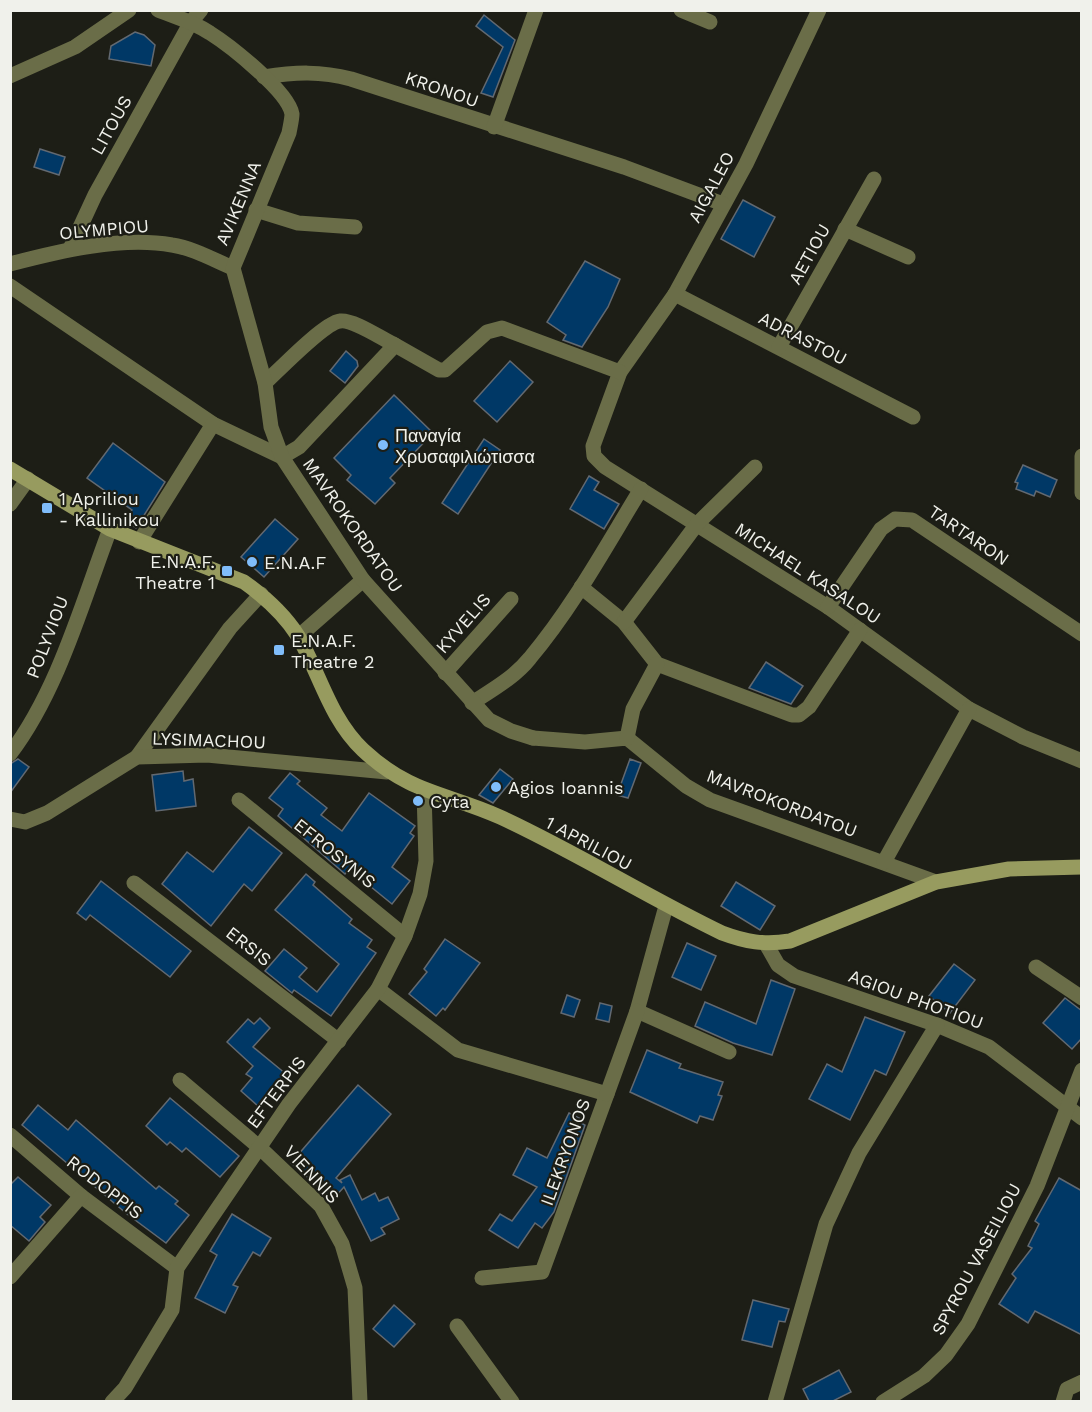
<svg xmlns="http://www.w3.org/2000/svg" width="1092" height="1412" font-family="'Work Sans',sans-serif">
<rect width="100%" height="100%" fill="#1d1e16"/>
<!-- building -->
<g fill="#003866" stroke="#626971" stroke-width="1.5">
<path d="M484,15L515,40L493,97L481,93L503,47L476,26Z"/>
<path d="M135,32L144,35L155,45L151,66L109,59L111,46Z"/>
<path d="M40,149L65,157L59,175L34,167Z"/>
<path d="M743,200L775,217L754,257L721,239Z"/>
<path d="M585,261L620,279L608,307L582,347L563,340L566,335L547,322Z"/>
<path d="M346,351L357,361L358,366L345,383L330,371Z"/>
<path d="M510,361L533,382L497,422L474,401Z"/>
<path d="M394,395L433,433L390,478L395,483L375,504L347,480L351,475L334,458Z"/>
<path d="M484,439L500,450L458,514L442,503Z"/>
<path d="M113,443L165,482L136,528L125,520L132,510L87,478Z"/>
<path d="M1023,465L1057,480L1050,497L1036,491L1034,496L1016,489L1018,483L1015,482Z"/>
<path d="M589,476L599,482L594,490L619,504L604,529L570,509Z"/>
<path d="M275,519L298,539L264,577L241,557Z"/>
<path d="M766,662L803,686L791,704L749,688Z"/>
<path d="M18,759L29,767L10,793V764Z"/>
<path d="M630,759L641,763L628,798L617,795Z"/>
<path d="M500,769L513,779L493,803L479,795Z"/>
<path d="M183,771L184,781L193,779L196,806L156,811L152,775Z"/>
<path d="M290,773L300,781L297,784L327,808L321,815L342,831L369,793L415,826L410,833L414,836L392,867L410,881L392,904L349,869L345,874L278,816L283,809L269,798Z"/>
<path d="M249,827L282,853L252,891L244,884L211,926L162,884L187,852L213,872Z"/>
<path d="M306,874L315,882L313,885L352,919L349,923L372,940L367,947L376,953L331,1016L294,990L292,993L265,971L284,949L307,968L299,977L317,992L339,964L275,910Z"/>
<path d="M101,881L191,951L170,977L90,915L86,920L77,913Z"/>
<path d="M736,882L775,906L760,930L721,906Z"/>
<path d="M445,939L480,963L445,1010L443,1008L436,1016L409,994L427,972L424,969Z"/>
<path d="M687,943L716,956L701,990L672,977Z"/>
<path d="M954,964L975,980L950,1013L929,996Z"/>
<path d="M771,980L795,989L772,1055L733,1043L695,1026L705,1002L756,1024Z"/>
<path d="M567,995L580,1000L574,1017L561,1013Z"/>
<path d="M1065,998L1082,1011V1038L1072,1049L1043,1023Z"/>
<path d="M600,1003L612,1006L609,1022L596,1019Z"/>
<path d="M865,1017L905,1032L886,1075L875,1070L850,1120L809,1099L827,1064L842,1072Z"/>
<path d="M260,1018L270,1028L253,1047L286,1074L259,1107L241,1091L252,1078L246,1074L253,1066L227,1042L248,1019L254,1024Z"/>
<path d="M647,1050L681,1064L679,1068L723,1082L718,1095L722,1096L713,1120L700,1116L697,1123L630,1092Z"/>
<path d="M358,1085L391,1114L336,1178L342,1183L340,1180L350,1175L362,1200L375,1193L379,1201L388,1197L399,1219L381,1228L385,1234L371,1241L344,1187L333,1199L291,1163Z"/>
<path d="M170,1098L239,1156L220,1177L186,1148L182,1152L170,1142L167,1145L146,1126Z"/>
<path d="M38,1105L68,1130L76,1120L156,1189L159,1186L178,1201L175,1204L189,1215L166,1243L127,1214L22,1125Z"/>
<path d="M569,1113L581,1119L579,1122L585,1125L554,1212L542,1228L535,1223L518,1248L489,1230L500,1214L512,1221L537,1187L513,1175L527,1148L547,1158Z"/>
<path d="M18,1177L51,1205L40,1217L45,1222L29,1241L10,1225V1185Z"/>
<path d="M1059,1178L1082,1191V1335L1035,1311L1028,1323L999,1304L1016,1278L1012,1274L1032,1248L1028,1246L1039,1224L1035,1221Z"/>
<path d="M232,1214L271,1238L260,1256L253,1252L233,1285L238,1287L225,1313L195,1298L217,1255L210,1251Z"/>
<path d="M753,1300L789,1309L785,1322L779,1321L772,1347L742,1340Z"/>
<path d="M394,1305L415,1324L394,1347L373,1329Z"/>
<path d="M839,1370L851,1392L833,1401H809L803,1389Z"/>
</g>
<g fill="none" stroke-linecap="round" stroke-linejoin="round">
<!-- minor -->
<g stroke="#6a6d48" stroke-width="15">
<path d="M681,10L710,22"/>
<path d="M819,10L746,164L675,294L620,372L593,446L594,456L605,467L828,607L969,709L1023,737L1082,761"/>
<path d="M264,77C295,72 321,71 351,79L624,167L723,204"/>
<path d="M494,127L536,10"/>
<path d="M256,210L298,223L355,227"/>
<path d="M845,229L908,257"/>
<path d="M70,249L95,195L191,22L201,10"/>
<path d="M10,264C60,251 121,236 172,245C193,248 214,260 233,268"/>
<path d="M10,286L213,424L282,457L299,447L395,345L439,370H445L487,332L502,328L620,372"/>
<path d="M675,294L913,417"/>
<path d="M779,347L874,179"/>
<path d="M265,383C279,370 324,323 340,321C353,319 382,339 395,345"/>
<path d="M1082,456V493"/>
<path d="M10,504L28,479"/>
<path d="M139,542L213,424"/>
<path d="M581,587L624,622L657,664L792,715H799L809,707L860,630"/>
<path d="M828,607L881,529L895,519L912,520L1082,634"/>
<path d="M624,622L697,524L755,467"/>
<path d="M298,637L363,580"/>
<path d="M445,673L511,599"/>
<path d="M472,703C492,690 515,677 530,658C573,607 606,546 641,489"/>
<path d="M533,738L585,742L627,738L686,786L710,800L936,882"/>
<path d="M627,738L633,709L657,664"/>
<path d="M10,754C58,691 82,603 110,529"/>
<path d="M137,757L230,628L261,594"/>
<path d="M239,800L405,936"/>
<path d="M10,819L25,822L47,813L137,757L207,755L387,772"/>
<path d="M884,862L969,709"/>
<path d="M134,883L339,1041"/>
<path d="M666,906L637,1011L729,1052"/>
<path d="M766,944L778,965L794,976L937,1025L989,1047L1082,1118"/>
<path d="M1036,967L1082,998"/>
<path d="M378,989L458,1050L607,1094L542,1272L482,1278"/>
<path d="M180,1080L259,1147L321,1206L342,1244L355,1288L360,1402"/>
<path d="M607,1094L637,1011"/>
<path d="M10,1135L81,1196L177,1268"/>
<path d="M10,1277L81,1196"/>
<path d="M457,1326L512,1402"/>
<path d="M112,1402L125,1388L172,1310L177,1268L289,1104L378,989L405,936L420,894L426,861L424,791"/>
<path d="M775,1402L826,1224L859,1153L937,1025"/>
<path d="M883,1402L924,1376L946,1355L968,1324L1037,1186L1082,1070"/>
<path d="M1063,1402L1067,1389L1082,1382"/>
</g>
<!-- tertiary -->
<g stroke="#6a6d48" stroke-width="15">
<path d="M158,10C176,17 194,22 210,33C229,45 288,91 292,114C292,119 290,127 289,133L233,268L265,383L271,427L282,457L363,580L489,720L511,731L533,738"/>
<path d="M10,76L75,47L129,10"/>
</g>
<!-- secondary -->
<path stroke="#979b5f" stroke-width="15" d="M10,469L110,529L244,582C265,597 284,614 298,636C320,674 330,719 363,750C410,794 447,793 500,817C576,852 647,897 722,933C746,942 764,945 790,941L936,882L1009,869L1082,867"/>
</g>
<!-- markers -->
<g fill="#80bdfa" stroke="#1d1e16" stroke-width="2">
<circle cx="383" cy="445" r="6"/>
<rect x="41" y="502" width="12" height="12" rx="3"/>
<circle cx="252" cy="562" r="6"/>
<rect x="221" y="565" width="12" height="12" rx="3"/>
<rect x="273" y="644" width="12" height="12" rx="3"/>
<circle cx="496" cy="787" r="6"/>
<circle cx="418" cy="801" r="6"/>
</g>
<g text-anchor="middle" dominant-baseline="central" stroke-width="4.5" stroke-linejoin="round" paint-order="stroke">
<!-- street labels -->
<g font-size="18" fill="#f0f1eb" stroke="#1d1e16">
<text transform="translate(442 89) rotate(19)">KRONOU</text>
<text transform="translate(111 125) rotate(-61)">LITOUS</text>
<text transform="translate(711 187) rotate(-62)">AIGALEO</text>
<text transform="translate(238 203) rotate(-67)">AVIKENNA</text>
<text transform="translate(104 229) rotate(-5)">OLYMPIOU</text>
<text transform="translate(809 254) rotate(-61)">AETIOU</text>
<text transform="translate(803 338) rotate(27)">ADRASTOU</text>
<text transform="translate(353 525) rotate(55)">MAVROKORDATOU</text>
<text transform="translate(969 535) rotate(34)">TARTARON</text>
<text transform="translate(808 573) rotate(33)">MICHAEL KASALOU</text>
<text transform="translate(463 623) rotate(-49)">KYVELIS</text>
<text transform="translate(47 637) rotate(-69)">POLYVIOU</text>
<text transform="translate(209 740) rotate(2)">LYSIMACHOU</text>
<text transform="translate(782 803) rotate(21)">MAVROKORDATOU</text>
<text transform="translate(589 843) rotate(28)">1 APRILIOU</text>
<text transform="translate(335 853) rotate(39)">EFROSYNIS</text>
<text transform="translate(249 946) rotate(38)">ERSIS</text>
<text transform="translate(916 999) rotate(20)">AGIOU PHOTIOU</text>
<text transform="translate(276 1092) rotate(-53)">EFTERPIS</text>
<text transform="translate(565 1152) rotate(-70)">ILEKRYONOS</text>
<text transform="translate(312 1174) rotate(47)">VIENNIS</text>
<text transform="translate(105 1187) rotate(38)">RODOPPIS</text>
<text transform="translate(976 1259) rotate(-62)">SPYROU VASEILIOU</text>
</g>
<!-- poi labels -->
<g font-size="18" fill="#f0f1eb" stroke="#1d1e16" text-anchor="start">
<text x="395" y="435">Παναγία<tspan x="395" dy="21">Χρυσαφιλιώτισσα</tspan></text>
<text x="59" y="498">1 Apriliou<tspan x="59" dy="21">- Kallinikou</tspan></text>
<text x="215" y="561" text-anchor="end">E.N.A.F.<tspan x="215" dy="21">Theatre 1</tspan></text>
<text x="264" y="562">E.N.A.F</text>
<text x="291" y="640">E.N.A.F.<tspan x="291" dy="21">Theatre 2</tspan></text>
<text x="508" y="787">Agios Ioannis</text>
<text x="430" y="801">Cyta</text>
</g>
</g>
<!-- border -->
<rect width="1092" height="1412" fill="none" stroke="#f0f1eb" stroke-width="24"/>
</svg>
